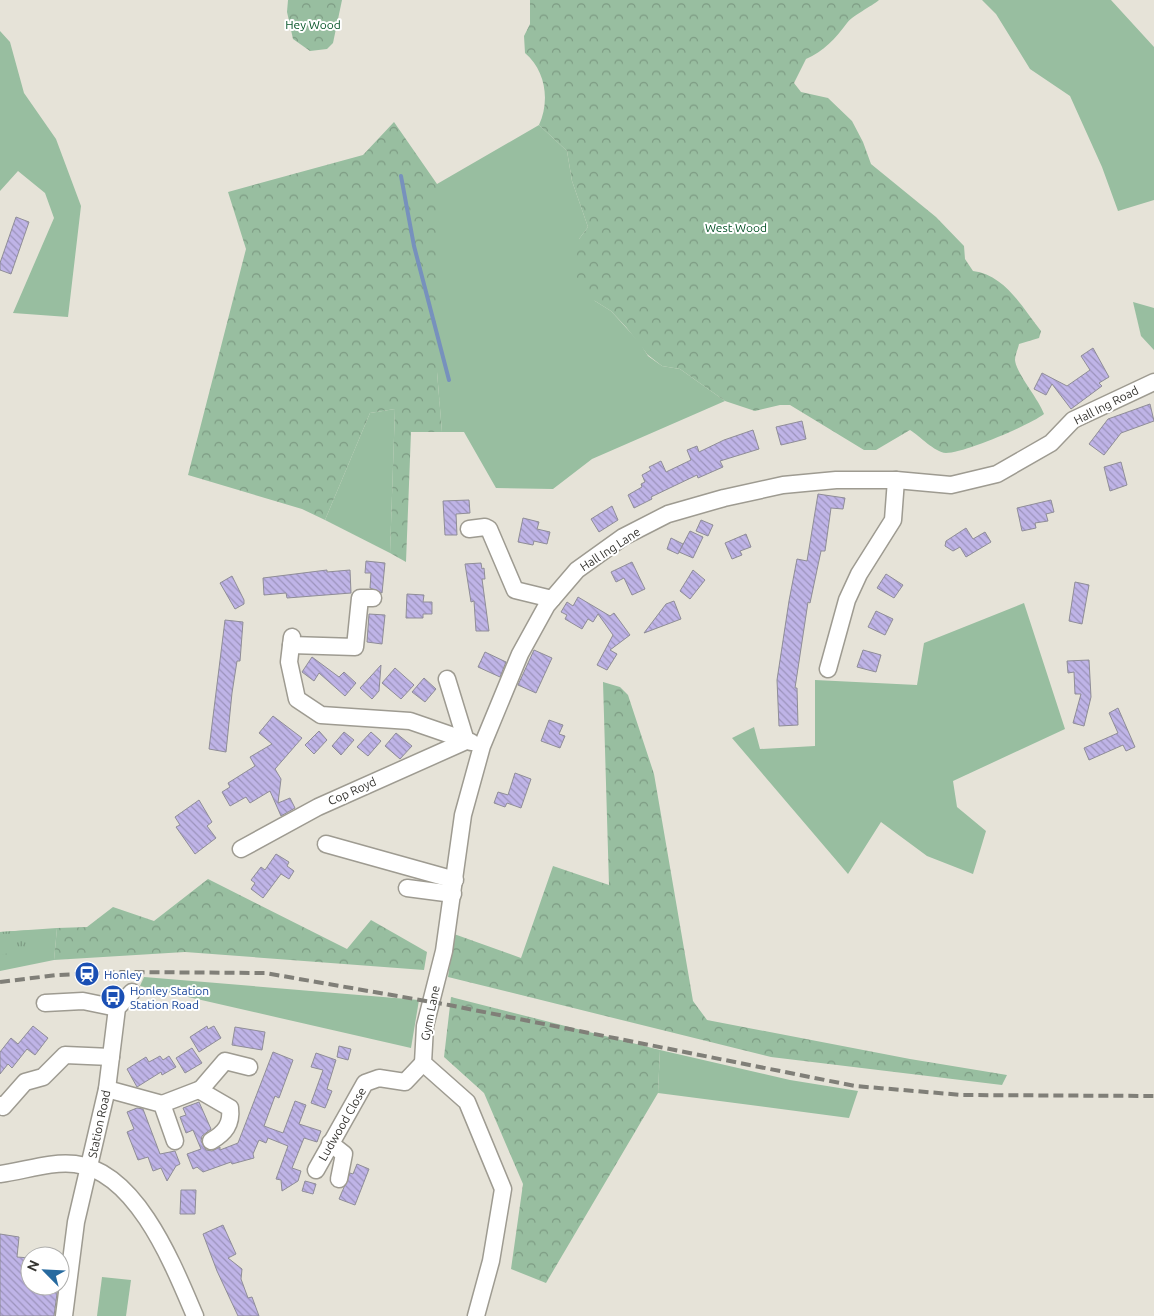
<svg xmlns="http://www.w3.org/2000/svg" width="1154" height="1316" font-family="Ubuntu,sans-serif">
<defs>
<pattern id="forest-crowns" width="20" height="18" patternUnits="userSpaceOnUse" patternTransform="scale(1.25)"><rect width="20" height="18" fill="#98bea0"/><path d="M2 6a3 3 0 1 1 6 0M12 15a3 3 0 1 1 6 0" fill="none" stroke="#7d9b83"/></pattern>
<pattern id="park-tufts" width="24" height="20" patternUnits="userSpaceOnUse" patternTransform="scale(1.25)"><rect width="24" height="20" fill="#98bea0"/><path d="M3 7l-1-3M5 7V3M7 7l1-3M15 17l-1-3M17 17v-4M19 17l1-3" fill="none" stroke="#7d9b83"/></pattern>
<pattern id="building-back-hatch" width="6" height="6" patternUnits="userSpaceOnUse" patternTransform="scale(1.25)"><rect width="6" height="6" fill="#bfb4e7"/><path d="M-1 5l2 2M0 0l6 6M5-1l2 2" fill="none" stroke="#9c93bc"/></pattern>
</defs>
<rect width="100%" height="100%" fill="#e6e3d8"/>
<!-- green -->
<g fill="#98bea0">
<path d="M982,0H1111L1154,47V200L1118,211L1102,167L1070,96L1030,69L996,14Z"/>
<path d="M0,31L10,42L24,93L56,139L81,206L68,317L13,313L54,218L45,193L18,171L0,191Z"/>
<path d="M539,125L567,151L572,181L588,227L579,239L595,301L611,311L640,343L648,356L662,366L680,369L725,401L592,459L553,489L496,488L464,432H442L437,372V184Z"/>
<path d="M1133,302L1154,308V350L1141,336Z"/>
<path d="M395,409L390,553L325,520L370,413Z"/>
<path d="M1024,603L1065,729L953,781L957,807L986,831L973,874L927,856L881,822L848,874L732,738L754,727L760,749L815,746V680L917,685L924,643Z"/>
<path d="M57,928L54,960L0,971V932Z"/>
<path d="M144,977L419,1000L411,1048L140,986Z"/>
<path d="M660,1050L790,1080L858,1091L849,1118L658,1093Z"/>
<path d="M102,1277L131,1280L126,1316H97Z"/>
</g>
<!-- forest -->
<g fill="url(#forest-crowns)">
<path d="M288,0H342L333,43L327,49L310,51L293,39L287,12Z"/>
<path d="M530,0H879C872,6 852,16 847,23C836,38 823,52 806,59L794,83L801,92L828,98L852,121L863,142L871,164L936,217L964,246L965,259L973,271C1005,275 1022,307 1041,331L1039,338L1019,344C1018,349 1015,355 1015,360C1016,373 1038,398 1044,414C1030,425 964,453 946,453C934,452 920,436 910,430L876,450H864L790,405H780L755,411L725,401L680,369L662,366L648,355L626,327L611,311L595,301L577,280L575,262L579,239L588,227L572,181L567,151L539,125C550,101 546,71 525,53L524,36L530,24Z"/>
<path d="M394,122L437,184V372L442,432H411L406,562L390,553L395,409L370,413L325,520L302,509L188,475L246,249L228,192L363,155Z"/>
<path d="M603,682L620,687L628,695L654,774L693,1001L707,1020L910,1059L1007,1075L1002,1085L771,1057L448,977L454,934L521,958L553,866L609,885Z"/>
<path d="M208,879L347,949L371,920L427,952L424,970L185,952L54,960L57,928L87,927L113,907L154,921Z"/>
<path d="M451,997L660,1050L658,1093L546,1283L511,1269L523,1184L484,1093L444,1057Z"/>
</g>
<!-- park -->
<path fill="url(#park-tufts)" d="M32,930L29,952L0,955V932Z"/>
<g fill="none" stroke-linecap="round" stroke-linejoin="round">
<!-- stream -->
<path stroke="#7791bd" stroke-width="4" d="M401,176L414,246L449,380"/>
</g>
<!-- building -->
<g fill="url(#building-back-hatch)" stroke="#8f8d97">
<path d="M16,217L29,222L11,274L0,270V263Z"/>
<path d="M1093,348L1109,377L1099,383L1102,386L1071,409L1052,384L1046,395L1034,389L1042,373L1067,386L1090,370L1081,356Z"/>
<path d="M1150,404L1154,421L1121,433L1104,455L1089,444L1108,419Z"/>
<path d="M802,421L806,439L781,445L776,427Z"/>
<path d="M753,430L759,449L720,461L723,467L698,478L697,475L651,497L652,499L634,508L628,495L642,487L641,484L645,482L642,475L651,470L649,467L661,461L666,472L691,460L687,450L697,446L699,452L724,440Z"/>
<path d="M1121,462L1127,485L1110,491L1104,467Z"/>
<path d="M818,494L845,498L843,509L831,508L825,551H821L810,603L808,602L795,688H797L798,725L779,726L777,680L789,601L797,559L807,561Z"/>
<path d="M469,500L470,513L456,514L457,535H445L443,501Z"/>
<path d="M1051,500L1054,512L1046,514L1048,521L1035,523L1036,528L1022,531L1017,508Z"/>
<path d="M612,506L618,520L599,532L591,519Z"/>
<path d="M523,518L539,522L537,529L550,532L547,544L534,541L533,545L518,542Z"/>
<path d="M701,520L713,525L708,536L696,531Z"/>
<path d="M966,528L973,539L985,532L991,542L966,557L960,547L953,551L945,546L946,541Z"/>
<path d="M690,531L703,537L693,558L679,552Z"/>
<path d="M746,534L751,547L740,551L742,555L732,559L725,543Z"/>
<path d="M671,538L683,544L678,554L667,549Z"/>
<path d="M366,561L385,563L382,593L370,588L371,573H365Z"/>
<path d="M632,562L645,589L632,595L624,578L616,582L611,572Z"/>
<path d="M481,563L482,569L484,568L485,579H482L489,631H476L474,601L471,602L465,564Z"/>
<path d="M327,570V572L350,570L351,593L287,598L286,593L264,595L263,578Z"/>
<path d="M693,570L705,580L690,599L680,591Z"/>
<path d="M886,574L903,585L894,598L877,588Z"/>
<path d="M232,576L244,600V604L235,609L220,583Z"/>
<path d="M1075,582L1089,585L1082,624L1069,621Z"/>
<path d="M407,594L424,595L423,602H432V614H423V618H406Z"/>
<path d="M578,597L610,616L614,613L630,635L610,650L617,654L607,670L597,665L613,635L598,614L593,622L588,619L582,629L565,619L567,615L561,612L567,602L573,606Z"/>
<path d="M674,601L681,619L644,633L666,604Z"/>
<path d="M876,611L893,619L885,635L868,627Z"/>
<path d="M369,614L385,615L382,644L367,642Z"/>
<path d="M225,620L243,622L240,661H237L232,693L226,752L209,749Z"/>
<path d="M534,650L552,658L536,693L518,685Z"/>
<path d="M863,650L881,655L876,672L857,667Z"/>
<path d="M485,652L506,662L500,677L478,667Z"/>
<path d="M312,657L339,677L344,672L356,683L345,696L319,673L314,681L302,672Z"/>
<path d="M1089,660L1091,697L1084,726L1073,723L1081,694H1075L1074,672L1068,673L1067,661Z"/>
<path d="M381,665L379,691L372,699L360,688Z"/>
<path d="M395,668L414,685L401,699L382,683Z"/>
<path d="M424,678L436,689L425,702L412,692Z"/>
<path d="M1118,708L1135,747L1126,751L1123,745L1089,760L1084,748L1118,733L1109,713Z"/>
<path d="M273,716L302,738L275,769L281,779L278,803L290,798L295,808L281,816L270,791L250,803L246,797L230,806L222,792L230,787L228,783L255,766L250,757L272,744L259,733Z"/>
<path d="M549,720L563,725L559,734L565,736L560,748L541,741Z"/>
<path d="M319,731L327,740L314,754L305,745Z"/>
<path d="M344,732L354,740L341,755L332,746Z"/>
<path d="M371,732L381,741L368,756L357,747Z"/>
<path d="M396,733L412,746L400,759L385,746Z"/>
<path d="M515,773L531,779L521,808L507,803L505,807L494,803L498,792L508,795Z"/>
<path d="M199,800L212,822L207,826L216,838L195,854L176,827L180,825L175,817Z"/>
<path d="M276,854L289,862L287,866L294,871L289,879L281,874L263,898L251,889L255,883L251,880L261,867L265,870Z"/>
<path d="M33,1026L48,1038L35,1055L27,1049L12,1068L8,1064L0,1074V1052L11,1038L18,1044Z"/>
<path d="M207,1026L208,1029L214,1026L221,1038L199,1052L190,1037Z"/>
<path d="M235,1027L265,1032L262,1050L232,1045Z"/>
<path d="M339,1046L351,1049L348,1060L337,1057Z"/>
<path d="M192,1048L202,1063L185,1073L176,1058Z"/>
<path d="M273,1052L293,1060L279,1098L275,1096L264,1126L283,1133L295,1101L306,1105L299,1124L321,1131L317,1142L304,1138L292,1168L301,1171L298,1181L282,1191L281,1180L276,1179L288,1146L268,1138L266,1143L259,1140L253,1154L254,1158L232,1164L231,1162L203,1172L197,1167L193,1169L187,1154L201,1149L193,1130L186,1133L180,1117L186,1115L183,1108L199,1102L211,1129L202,1136L201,1141L206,1150L212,1151L220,1147V1150L238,1143Z"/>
<path d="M316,1053L336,1060L327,1089L332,1091L325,1108L311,1103L323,1070L311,1067Z"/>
<path d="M160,1056L163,1060L169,1056L176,1067L162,1075L161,1072L137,1087L127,1069L146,1057L149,1062Z"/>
<path d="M137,1108L143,1109L160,1154L175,1151L180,1164L176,1166L167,1181L161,1168L153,1171L148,1157L138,1160L127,1132L134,1129L127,1112Z"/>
<path d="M357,1164L369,1169L355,1205L339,1199L350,1173L353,1174Z"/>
<path d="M305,1181L316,1184L313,1194L302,1191Z"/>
<path d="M181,1190H196L195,1214H180Z"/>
<path d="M223,1225L236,1254L228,1258L242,1269L241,1279L248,1298L252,1297L259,1316H238L217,1271L203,1234Z"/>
<path d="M0,1234L19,1237L17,1257L30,1258V1286H58L54,1316H0Z"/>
</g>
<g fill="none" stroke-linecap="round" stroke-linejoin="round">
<defs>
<g id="minor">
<path d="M469,529L485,527L489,529L515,590L552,599"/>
<path d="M292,637L289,662L297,699L321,715L410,721L471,742"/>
<path d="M291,645L355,647L360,598H373"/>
<path d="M828,669L847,600L859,574L893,520L896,480"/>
<path d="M326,844L455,880"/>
<path d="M241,849L318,807L466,741L447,679"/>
<path d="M407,888L453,894"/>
<path d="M45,1003L83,1001L117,1008"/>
<path d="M107,1089L162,1104L175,1141"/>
<path d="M199,1090L230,1108C232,1124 225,1133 211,1141"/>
<path d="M162,1104L201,1089L225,1061L249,1067"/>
<path d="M0,1105L3,1107L25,1082L43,1077L65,1055L111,1057"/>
<path d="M330,1143L344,1154L339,1179"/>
<path d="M316,1170L365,1083L379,1078L405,1082L423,1063"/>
<path d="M0,1174C24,1171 51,1161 75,1164C137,1171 174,1267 195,1316"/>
<path d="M64,1316L76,1222L107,1089L117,1008L132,992"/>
<path d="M476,1316L491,1261L503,1189L467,1102L423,1063L425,1026L444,951L463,815L482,746L520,654L547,605L577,570L623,537L668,514L724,498L783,485L836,480H896L951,485L997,474L1051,443L1073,420L1154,382"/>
</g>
</defs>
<!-- minor casing -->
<use href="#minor" stroke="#9e9b91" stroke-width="19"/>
<!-- minor -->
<use href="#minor" stroke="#fff" stroke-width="16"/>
<!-- rail -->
<path stroke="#807f78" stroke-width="4" stroke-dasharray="10 5" stroke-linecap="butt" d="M0,982L57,975L122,972L265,973L449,1005L855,1086L962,1095L1154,1096"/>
</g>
<!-- icons -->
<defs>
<symbol id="station-disc" viewBox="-11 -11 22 22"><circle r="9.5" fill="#1a4fb4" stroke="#fff"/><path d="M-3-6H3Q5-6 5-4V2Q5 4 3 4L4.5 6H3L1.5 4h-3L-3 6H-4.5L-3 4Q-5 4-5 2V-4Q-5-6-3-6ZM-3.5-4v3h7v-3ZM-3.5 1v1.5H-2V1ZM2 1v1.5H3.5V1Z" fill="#fff"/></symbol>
<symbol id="bus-disc" viewBox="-11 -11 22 22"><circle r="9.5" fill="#1a4fb4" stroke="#fff"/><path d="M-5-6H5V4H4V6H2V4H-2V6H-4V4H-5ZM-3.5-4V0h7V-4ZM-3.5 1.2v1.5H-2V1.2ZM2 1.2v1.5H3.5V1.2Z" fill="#fff"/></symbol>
</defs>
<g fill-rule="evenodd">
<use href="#station-disc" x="73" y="960" width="28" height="28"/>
<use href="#bus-disc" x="99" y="983" width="28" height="28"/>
</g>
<g text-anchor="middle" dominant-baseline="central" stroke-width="4" stroke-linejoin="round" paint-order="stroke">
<!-- park labels -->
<g font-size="12" fill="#045326" stroke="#fff">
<text x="313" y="24">Hey Wood</text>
<text x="736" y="227">West Wood</text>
</g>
<!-- street labels -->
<g font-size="12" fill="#353430" stroke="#fff">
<text transform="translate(1106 405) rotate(-27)">Hall Ing Road</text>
<text transform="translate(610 549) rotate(-33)">Hall Ing Lane</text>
<text transform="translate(352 791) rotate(-24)">Cop Royd</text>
<text transform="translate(430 1013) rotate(-79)">Gynn Lane</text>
<text transform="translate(99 1124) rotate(-78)">Station Road</text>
<text transform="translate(342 1124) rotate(-60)">Ludwood Close</text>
</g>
<!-- transit labels -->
<g font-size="12" fill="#164399" stroke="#fff" text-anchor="start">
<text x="104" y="974">Honley</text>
<text x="130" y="990">Honley Station<tspan x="130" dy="14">Station Road</tspan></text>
</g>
</g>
<!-- north arrow -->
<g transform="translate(45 1271) rotate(294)"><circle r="24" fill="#ffffff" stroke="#aeaeac"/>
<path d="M0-4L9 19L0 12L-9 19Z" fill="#276a9f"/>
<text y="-8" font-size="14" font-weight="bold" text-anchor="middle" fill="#353430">N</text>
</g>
</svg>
